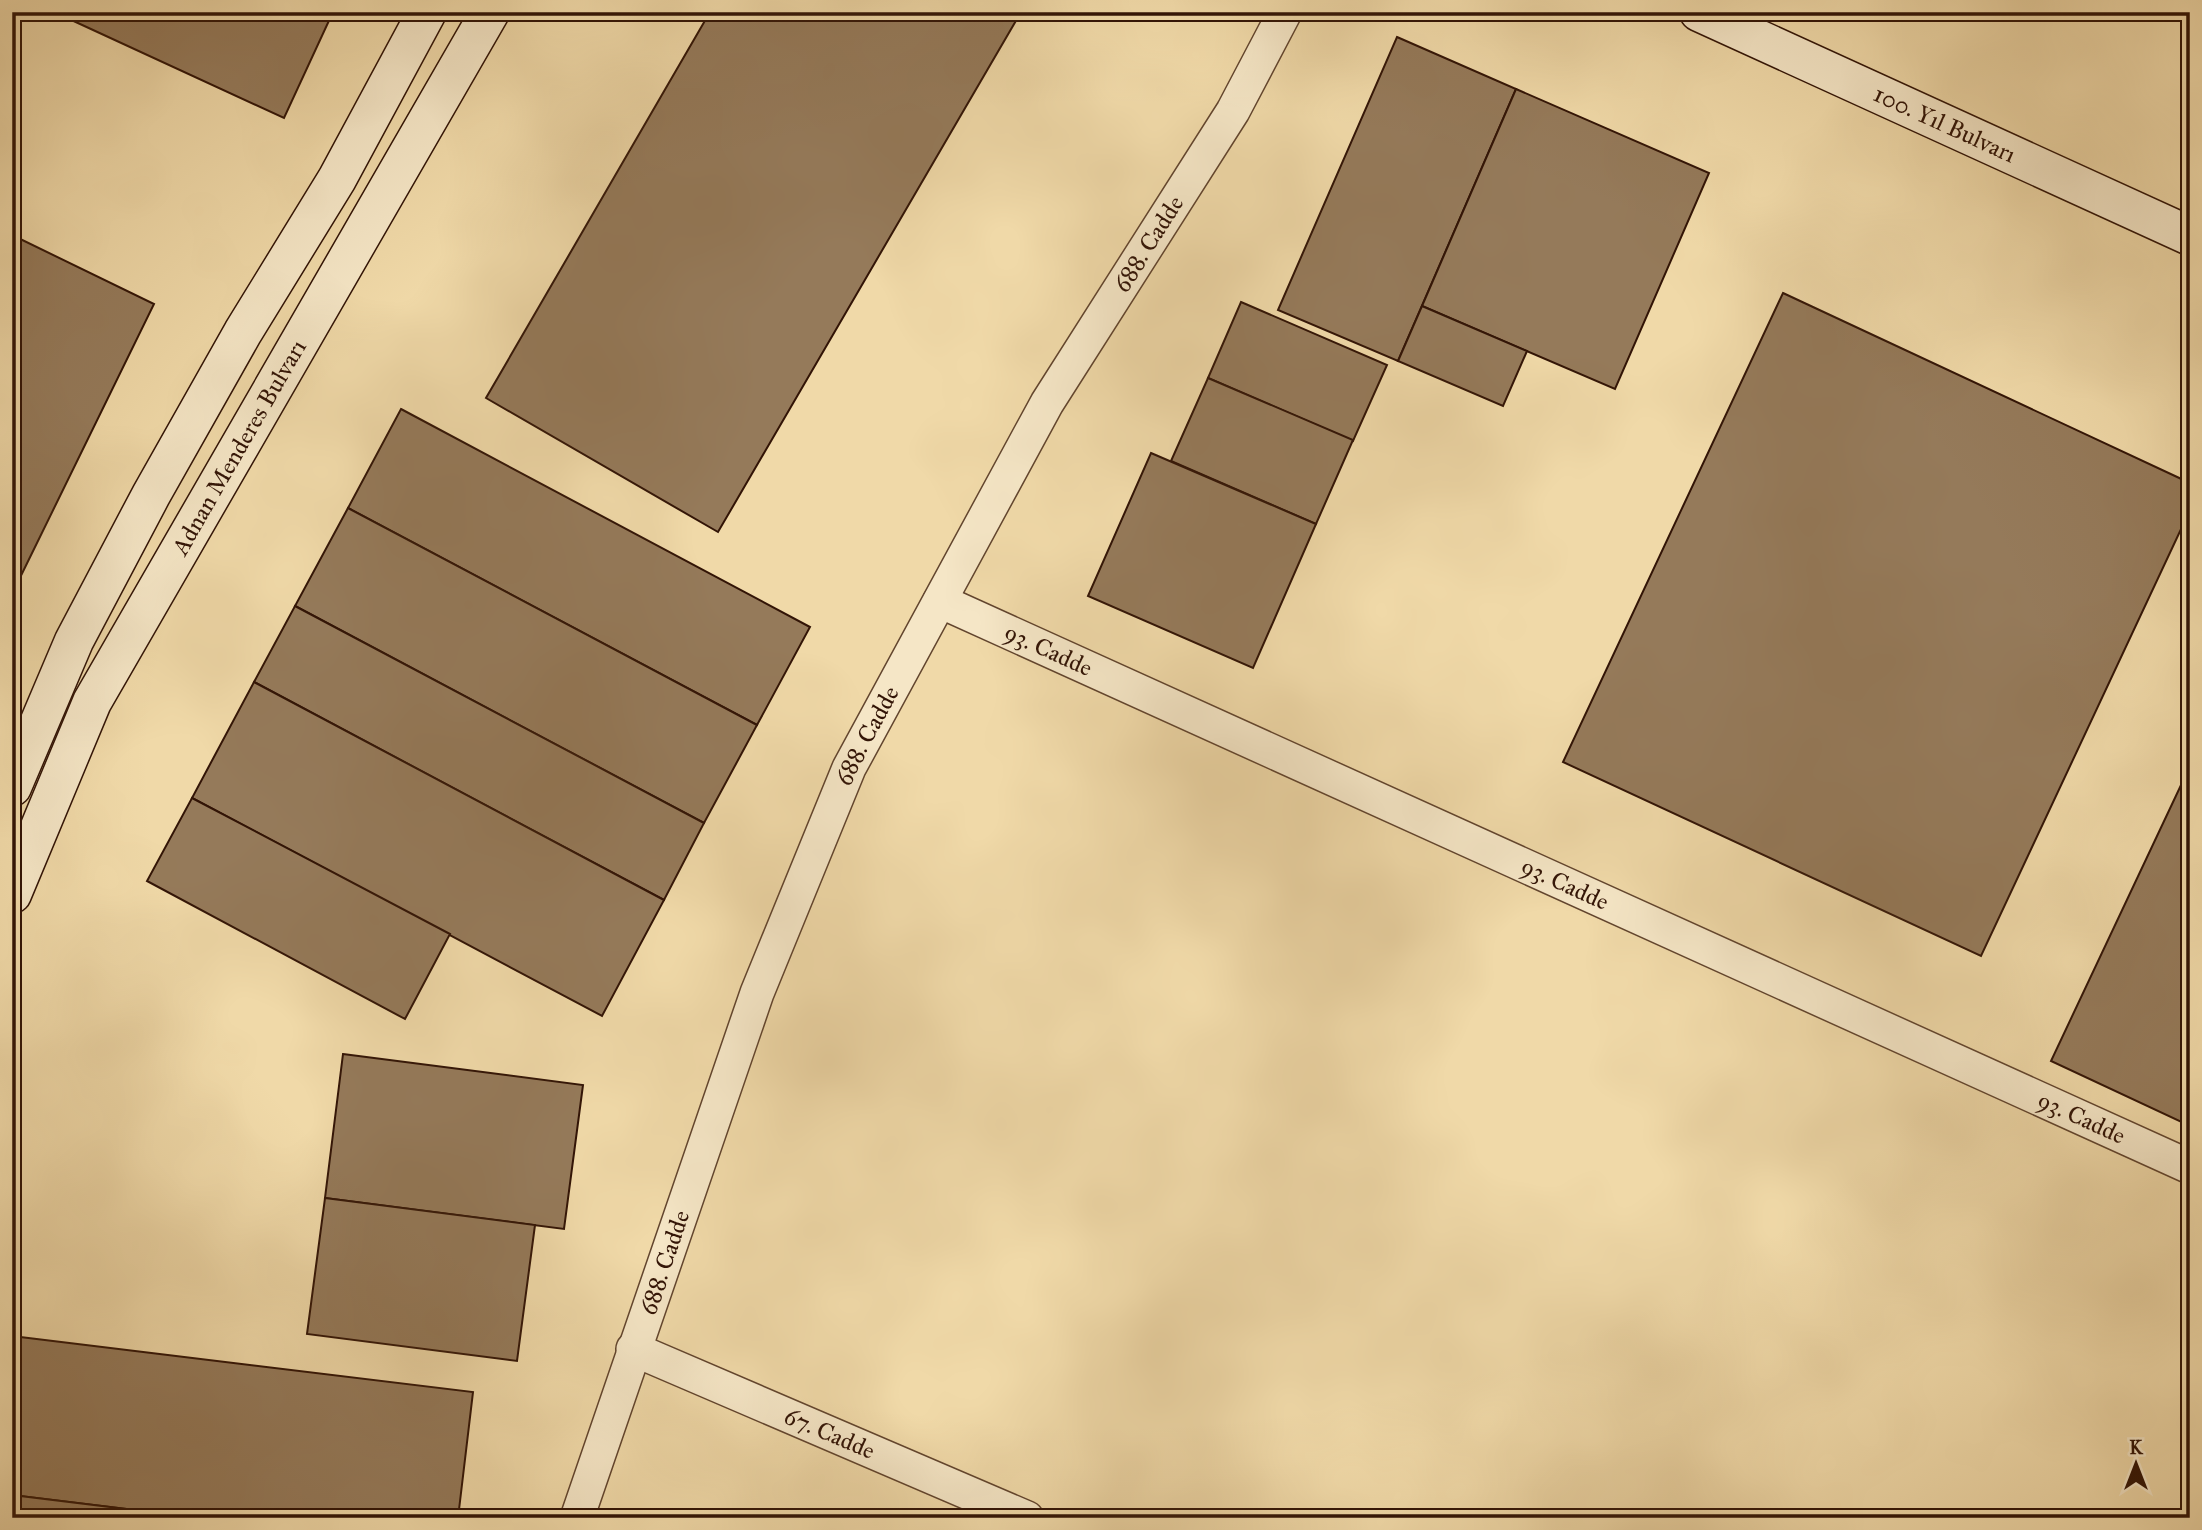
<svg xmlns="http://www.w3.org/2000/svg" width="2202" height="1530" font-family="'IM FELL Great Primer',serif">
<rect width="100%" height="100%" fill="#f0d9a8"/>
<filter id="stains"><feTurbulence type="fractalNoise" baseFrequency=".00286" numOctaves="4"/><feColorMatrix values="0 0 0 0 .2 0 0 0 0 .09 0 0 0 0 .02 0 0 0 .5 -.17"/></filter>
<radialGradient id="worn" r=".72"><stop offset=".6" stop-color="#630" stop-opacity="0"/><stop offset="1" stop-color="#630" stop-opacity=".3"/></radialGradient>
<!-- building -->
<g fill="#957a5a" stroke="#321406" stroke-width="2">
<path d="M54,12H333L284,118Z"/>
<path d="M710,12H1021L718,532L486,398Z"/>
<path d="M1397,37L1516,89L1398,361L1278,310Z"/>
<path d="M1516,89L1709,173L1615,389L1422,306Z"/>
<path d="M12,235L154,304L12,594Z"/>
<path d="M1783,293L2190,483V510L1981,956L1563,762Z"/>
<path d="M1241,302L1387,365L1353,441L1208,378Z"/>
<path d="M1422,306L1527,351L1503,406L1398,361Z"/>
<path d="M1208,378L1353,440L1316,524L1171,461Z"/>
<path d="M401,409L810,627L757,725L348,508Z"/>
<path d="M1151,453L1316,524L1253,668L1088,596Z"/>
<path d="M348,508L757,725L704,823L295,606Z"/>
<path d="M295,606L704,823L664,900L254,682Z"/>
<path d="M254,682L664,900L602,1016L192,798Z"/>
<path d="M2190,766V1126L2051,1061Z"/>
<path d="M192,798L450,934L405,1019L147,881Z"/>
<path d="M343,1054L583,1085L564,1229L325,1198Z"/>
<path d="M325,1198L535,1225L517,1361L307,1334Z"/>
<path d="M12,1336L473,1392L458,1518H200L12,1495Z"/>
<path d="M12,1495L200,1518H12Z"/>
</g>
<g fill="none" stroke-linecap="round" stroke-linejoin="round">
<defs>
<g id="street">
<path id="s1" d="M940,601L2190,1167"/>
<path id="s2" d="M633,1349L1027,1518"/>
<path id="s3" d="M577,1518L757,993L849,768L1047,403L1233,111L1285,12"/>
</g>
<g id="secondary">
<path id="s4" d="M1699,12L2190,236"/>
<path d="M12,787L74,641L151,495L243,332L337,179L427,12"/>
<path id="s5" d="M12,894L92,702L490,12"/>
</g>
</defs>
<!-- street casing -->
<use href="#street" stroke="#62452e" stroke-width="36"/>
<!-- secondary casing -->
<use href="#secondary" stroke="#321406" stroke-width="41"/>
<!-- street -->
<use href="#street" stroke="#f5e6c6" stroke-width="33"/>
<!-- secondary -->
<use href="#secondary" stroke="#f5e6c6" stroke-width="38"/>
</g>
<g text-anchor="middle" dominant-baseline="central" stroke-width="7" stroke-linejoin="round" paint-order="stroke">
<!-- street labels -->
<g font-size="24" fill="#321406" stroke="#f5e6c6">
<text stroke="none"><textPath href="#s4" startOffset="270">100. Yıl Bulvarı</textPath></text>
<text stroke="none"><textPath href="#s3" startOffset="1402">688. Cadde</textPath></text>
<text stroke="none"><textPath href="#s5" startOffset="502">Adnan Menderes Bulvarı</textPath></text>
<text stroke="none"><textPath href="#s1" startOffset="119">93. Cadde</textPath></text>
<text stroke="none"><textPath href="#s3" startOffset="835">688. Cadde</textPath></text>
<text stroke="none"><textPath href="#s1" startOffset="686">93. Cadde</textPath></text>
<text stroke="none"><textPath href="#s1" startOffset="1253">93. Cadde</textPath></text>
<text stroke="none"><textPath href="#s3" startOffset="270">688. Cadde</textPath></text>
<text stroke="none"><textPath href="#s2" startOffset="214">67. Cadde</textPath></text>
</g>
</g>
<!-- margin -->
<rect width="2202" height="1530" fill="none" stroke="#f0d9a8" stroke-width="42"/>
<rect x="14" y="14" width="2174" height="1502" fill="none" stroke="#321406" stroke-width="3.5"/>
<rect x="21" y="21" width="2160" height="1488" fill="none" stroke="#321406" stroke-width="2"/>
<!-- north arrow -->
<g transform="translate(2136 1464)" stroke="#f5e6c6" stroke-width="5" paint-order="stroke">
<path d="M0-5L12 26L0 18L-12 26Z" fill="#321406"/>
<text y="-10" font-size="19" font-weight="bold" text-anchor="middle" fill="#321406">K</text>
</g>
<rect width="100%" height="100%" filter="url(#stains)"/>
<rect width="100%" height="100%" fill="url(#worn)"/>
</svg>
